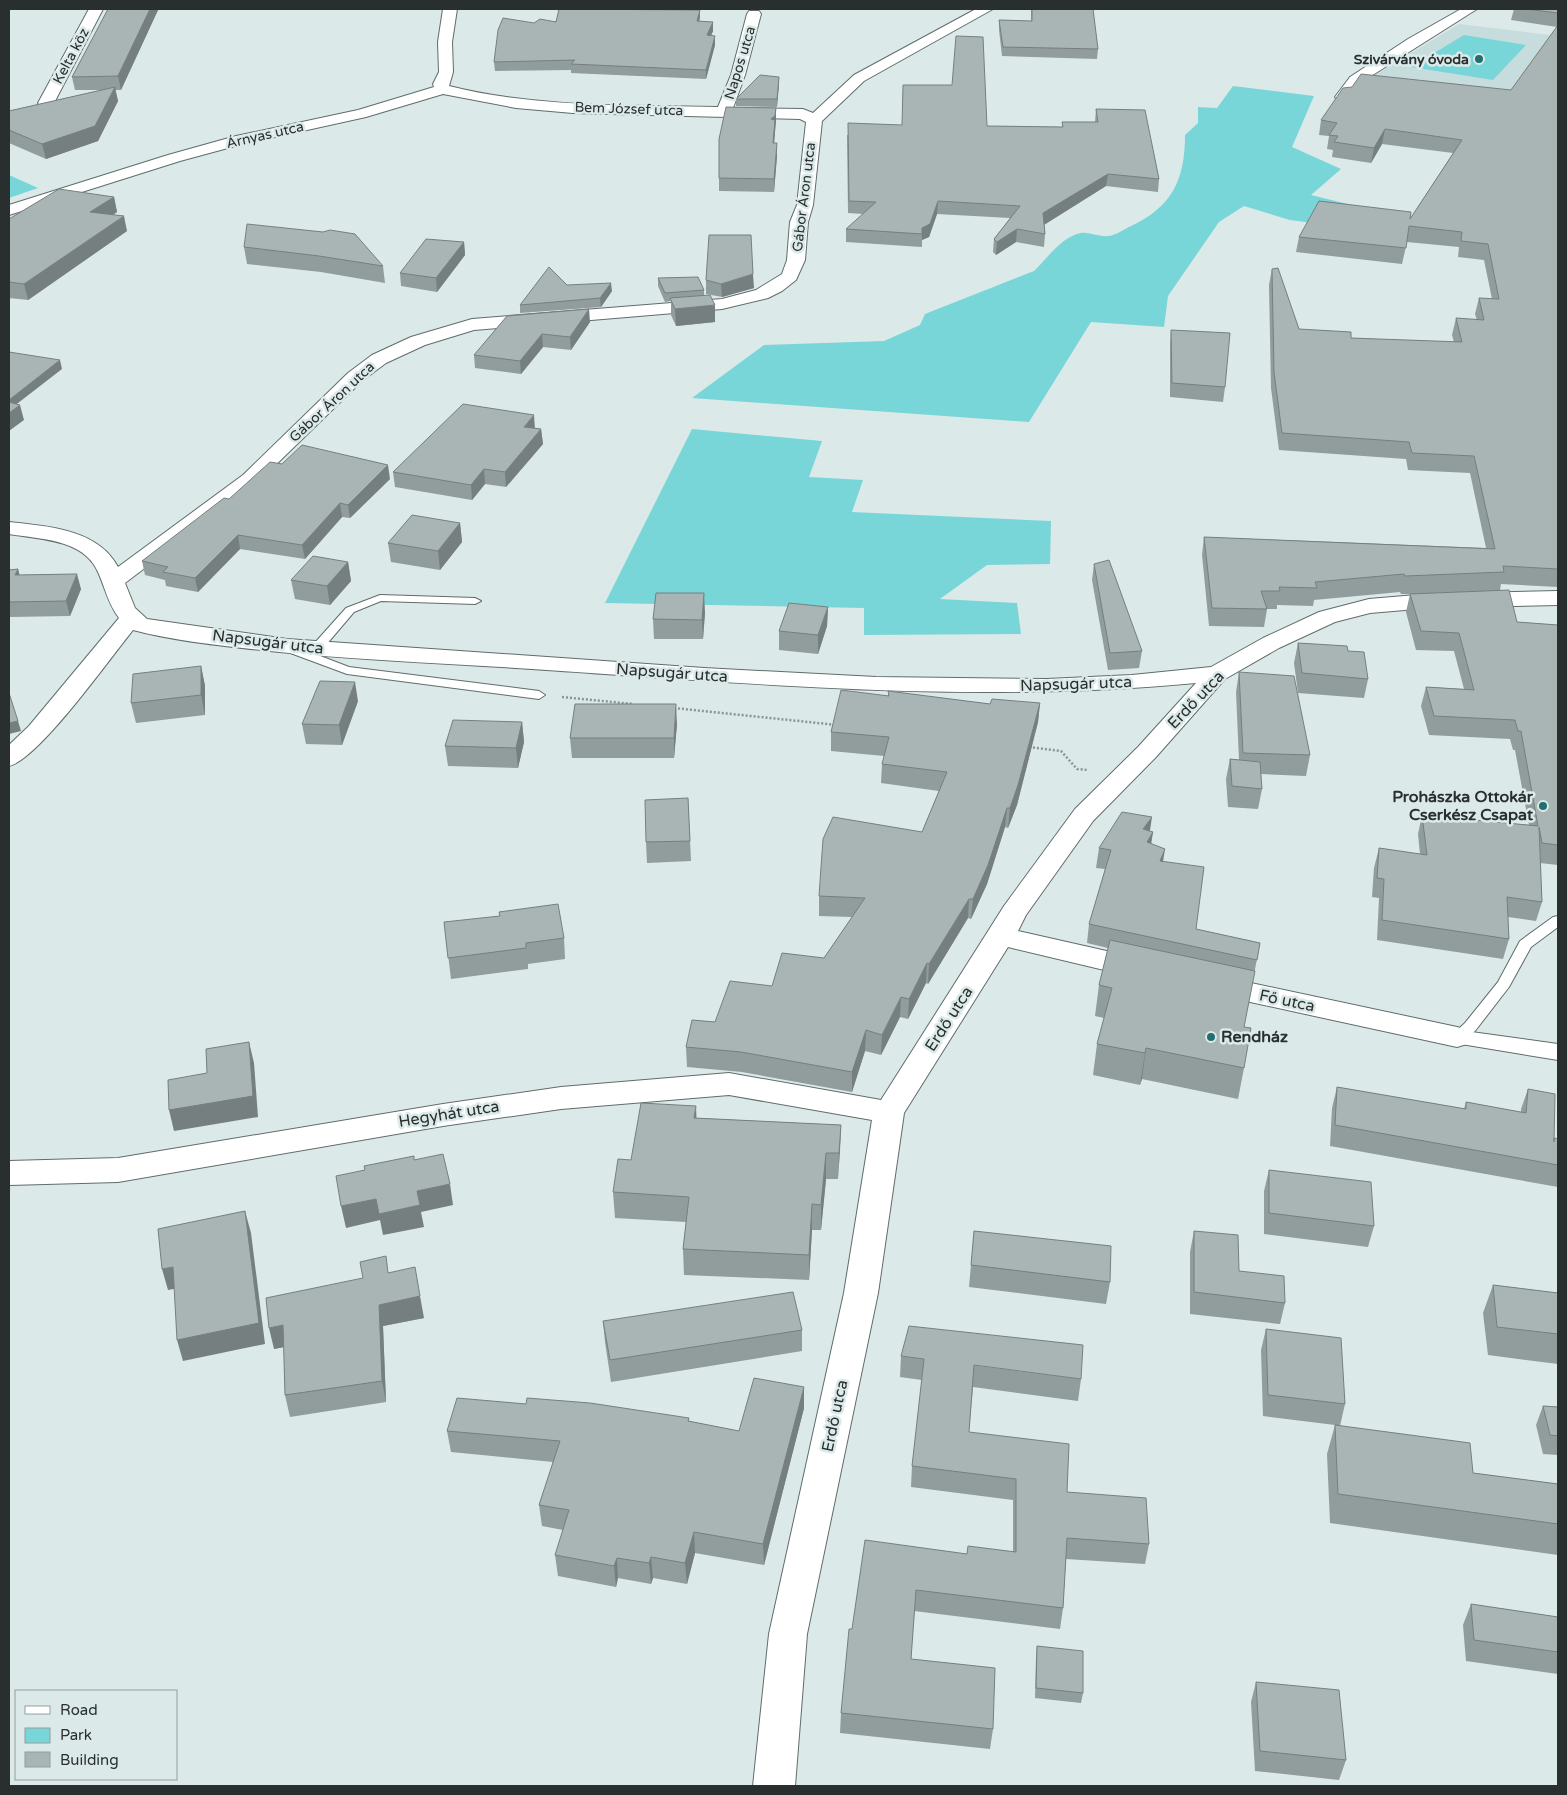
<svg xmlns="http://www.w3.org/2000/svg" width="1567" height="1795" font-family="'Varela Round',sans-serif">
<rect width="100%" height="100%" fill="#dbe9e9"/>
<!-- built -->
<path fill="#c7dddd" d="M1459,24L1558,36V106L1362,83Z"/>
<!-- green -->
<g fill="#79d6d8">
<path d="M1464,35L1526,45L1493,80L1411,67Z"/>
<path d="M1233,86L1314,96L1292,147L1341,169L1311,195L1360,207L1352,228L1290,220L1244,206L1219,222L1168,296L1164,327L1091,322L1029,422L692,398L764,345L884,341L920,325L925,314L1034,271C1047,259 1062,236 1081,233C1089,232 1099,237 1108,236C1114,236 1123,230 1129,227C1171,208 1185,181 1185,135L1198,123V107L1217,108Z"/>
<path d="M9,175L38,188L9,198Z"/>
<path d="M692,429L822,441L809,477L863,480L852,512L1051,521L1050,564L987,565L940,599L1017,603L1021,634L864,635V608L605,603Z"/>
</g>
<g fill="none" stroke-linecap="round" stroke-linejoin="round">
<defs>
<g id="service">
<path d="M380,595L475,598L481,601L475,604L381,601L354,612L320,652H312L310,649L312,646L346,608Z"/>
<path d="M289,644L349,667L539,691L545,695L539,699L347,674L285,651L283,648L285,645Z"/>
<path d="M1558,916V927L1531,947L1509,987L1475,1031L1462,1041H1452L1450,1037L1465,1023L1498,982L1520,941L1553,917Z"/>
</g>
<path id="pedestrian" d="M1457,1030L1558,1044V1060L1449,1042L1446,1037L1449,1032Z"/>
<g id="minor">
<path d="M89,9H103L54,103L46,108L41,106L38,103Z"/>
<path d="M443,9H457L452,42L453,72L449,86C536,108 629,105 718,107L731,75L747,14L749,11H759L761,14L745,75L733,108L803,109L813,113L854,75L976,9H993L864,81L822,121L813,205L808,222L805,260L796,280L782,291L768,298L722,309L474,330L425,345L386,363L362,381L257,483L125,583L135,608L147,619L287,639L704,668L876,677L1047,679L1132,675L1211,667L1263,638L1319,612L1369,599L1428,594L1558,591V605L1428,608L1370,613L1335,622L1279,648L1225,679L1156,757L1093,821L1026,915L1018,931L1142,959L1152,962L1156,969L1152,976L1142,979L1008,947L904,1113L878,1293L807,1634L795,1786H753L769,1634L844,1293L872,1120L729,1095L561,1109L443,1126L118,1182L9,1185V1161L118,1158L443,1104L561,1087L729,1073L881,1100L1004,906L1075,809L1138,747L1196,683C973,704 755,684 532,669C442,663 351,660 260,650C218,645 174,641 133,630C110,658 39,759 9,766V745L29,726L119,618C108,604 105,587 98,572C84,539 39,539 9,534V522C47,526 98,529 118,567L243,475L348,373L372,355L411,337L472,319L722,299L756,290L782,274L787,260L790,222L797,205L806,122L800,119L573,113L516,108L443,94L366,117L239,145L180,161L9,215V205L168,155L236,136L358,110L434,87L433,84L439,72L438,42Z"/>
<path d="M1461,9H1477L1360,83L1348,100H1338L1335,97L1350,77L1408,39Z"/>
<path d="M1214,975L1457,1027L1467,1030L1472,1037L1467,1044L1457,1047L1204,992L1200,985L1204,978Z"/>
</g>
</defs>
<!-- service casing -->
<use href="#service" stroke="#606c6c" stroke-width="2"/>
<!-- pedestrian casing -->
<use href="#pedestrian" stroke="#606c6c" stroke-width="2"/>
<!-- minor casing -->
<use href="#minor" stroke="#606c6c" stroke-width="2"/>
<!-- path -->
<g stroke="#8b9595" stroke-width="2.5" stroke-dasharray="2 2" stroke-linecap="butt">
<path d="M562,697L633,704"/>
<path d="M674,708L837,725"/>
<path d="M1029,747L1061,751L1077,769L1088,770"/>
</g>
<!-- service -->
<use href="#service" fill="#fff" fill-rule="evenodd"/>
<!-- pedestrian -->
<use href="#pedestrian" fill="#fff" fill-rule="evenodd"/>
<!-- minor -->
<use href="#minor" fill="#fff" fill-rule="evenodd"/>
</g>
<!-- wall -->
<g fill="#919c9c">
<path d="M108,9H195L158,10L121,90H115L118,101L98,141L46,159L9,143V111L101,90H75L72,77Z"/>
<path d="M1031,9H1093L1098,49L1097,59L1002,56L999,30V20L1031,21Z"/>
<path d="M1514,9H1558V587L1501,584L1500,590L1517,622L1558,625V865L1540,863L1542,902L1536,921L1508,917L1509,939L1503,959L1377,940L1379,898L1372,897L1374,868L1379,848L1420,854L1418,834L1422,815L1529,825L1515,750H1513L1510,739L1429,735L1421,706L1426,687L1464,689L1454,651L1416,650L1406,612L1410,594H1401L1400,592L1314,600L1313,606L1277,605V609H1267L1264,627L1209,626L1202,555L1204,537L1486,548L1470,473L1408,470L1406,459L1279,450L1271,388L1269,285L1272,269L1299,329L1351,338L1454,342L1452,335L1456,318L1477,320L1475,314L1479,298L1492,299L1484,260L1458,257L1459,247L1407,242L1402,264L1296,252L1299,237L1410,219L1453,153L1382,144L1371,163L1332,157L1333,150L1327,149L1329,136L1319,135L1321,120L1511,90L1557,27L1511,20Z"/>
<path d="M700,10L699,21L713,22V31L711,36L715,45L706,79L571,73V70L495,71L494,62L534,23Z"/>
<path d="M779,77L777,107L736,106V98Z"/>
<path d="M1096,109L1159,179L1158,192L1106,186L1044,225L1045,234L1044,247L1016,242L996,255L993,252L994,239L1010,218L937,214L929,237L922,240V247L846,242V229L863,214L848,213L847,135L902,125L1062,127V122H1095Z"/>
<path d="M776,120L774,143L777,156L774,192L719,191V178Z"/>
<path d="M114,197L117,212L113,215L127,231L28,300L9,298V219Z"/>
<path d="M323,232L383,266L385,283L321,272L247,264L244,247Z"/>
<path d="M464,242L465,255L437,292L401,286L400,273Z"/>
<path d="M658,278L704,290V295L715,322L676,326L671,315V301L665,302L658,286Z"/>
<path d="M706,280L754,288L722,297L706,294Z"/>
<path d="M567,285L612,291L601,307L520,313V305Z"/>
<path d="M507,316L590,322L571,350L543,347L521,374L475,368L474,355Z"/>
<path d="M1171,330L1225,387L1223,402L1170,397V344Z"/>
<path d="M535,428L541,429L543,444L506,487L485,484L472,500L395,487L393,472Z"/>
<path d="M390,479L350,518L342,517L305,559L240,549L198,592L166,586L165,580L145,575L142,561L229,499Z"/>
<path d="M460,523L462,542L440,570L391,562L388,543Z"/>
<path d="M348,562L351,581L330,605L295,599L291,580Z"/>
<path d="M1094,564L1142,651L1139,668L1108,670L1092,580Z"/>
<path d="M18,569L19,575L81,589L70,616L9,617V570Z"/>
<path d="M828,607L827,626L818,654L779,650V631Z"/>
<path d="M705,612L703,639H654L653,619Z"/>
<path d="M1298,643L1348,651L1368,679L1364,698L1298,693L1294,663Z"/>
<path d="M201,666L205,686V715L136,723L131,703Z"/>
<path d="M1239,672L1310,755L1306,776L1261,774L1262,789L1258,809L1228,807L1226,779L1230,759L1239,760L1236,692Z"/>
<path d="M888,691L990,704L1040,703L1038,722L1017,805L1008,828L1005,827L987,884L971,919L968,918L928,984L926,983L908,1019L900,1017L881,1055L865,1051L852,1092L742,1072L687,1067L686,1047L715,1022L772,986L824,958L852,917L819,916V896L922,832L939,791L881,783L882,764L884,756L831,751V732L888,696Z"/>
<path d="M358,701L342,745L306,744L302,724Z"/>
<path d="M522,722L524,742L518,768L448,766L445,746Z"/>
<path d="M677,724L674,758H572L570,738Z"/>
<path d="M688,798L691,861L647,863L646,842Z"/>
<path d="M1150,831L1153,832L1151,843L1163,861L1196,929L1260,943L1244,1027V1068L1238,1099L1142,1079L1140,1085L1093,1075L1097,1044L1104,1018L1095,1016L1099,985L1108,948L1087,943L1089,924L1105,869L1096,868L1099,848Z"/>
<path d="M444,922L564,938L565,959L528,964V969L451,979Z"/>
<path d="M1337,1087L1464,1109L1466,1102L1521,1112V1109L1528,1089L1554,1139H1558V1187L1330,1146L1332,1108Z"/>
<path d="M697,1118L841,1125L838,1179H826L821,1230H812L809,1280L684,1275L683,1249L686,1222L615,1218L613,1192L631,1160Z"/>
<path d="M1269,1170L1374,1226L1368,1247L1264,1234V1191Z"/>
<path d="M974,1231L1110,1282L1106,1304L969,1287Z"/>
<path d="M1194,1231L1239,1271L1285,1303L1280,1324L1190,1314V1252Z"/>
<path d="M389,1273L424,1318L383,1326L386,1402L290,1417L285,1395L284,1347L274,1349Z"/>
<path d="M1493,1285L1558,1293V1364L1488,1355L1483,1313Z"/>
<path d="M603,1321L802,1330V1351L611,1382L605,1342Z"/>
<path d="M1266,1329L1345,1404L1340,1426L1473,1473L1558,1484V1555L1330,1523L1327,1454L1335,1425L1263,1416L1261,1350Z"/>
<path d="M901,1356L1081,1379L1078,1401L973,1387L969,1432L1149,1544L1145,1564L1066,1559L1063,1608L1060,1629L914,1611L911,1659L993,1729L990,1749L840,1733L841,1713L852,1629L967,1554L1013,1552V1500L911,1487L912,1466L922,1380L900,1377Z"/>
<path d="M1543,1406L1558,1407V1455L1543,1454L1536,1425Z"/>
<path d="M804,1408L764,1565L695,1553L687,1584L653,1578L651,1584L618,1578L616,1587L558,1576L555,1555L563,1530L542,1526L539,1505L553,1462L451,1452L447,1431L689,1418V1421L739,1431Z"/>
<path d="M1471,1604L1558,1617V1674L1466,1661L1463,1625Z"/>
<path d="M1037,1646L1083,1693L1081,1703L1035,1698L1036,1657Z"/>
<path d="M1256,1682L1346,1760L1339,1780L1255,1771L1251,1702Z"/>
</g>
<!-- shaded-wall -->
<g fill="#767f7f">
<path d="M150,9H158V10L121,90L118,76Z"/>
<path d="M700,10V18L697,30V21Z"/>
<path d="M713,22V31L707,44V35Z"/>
<path d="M715,36V45L706,79V70Z"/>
<path d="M779,77V85L777,107V99Z"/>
<path d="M115,87L118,101L98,141L46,159L42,144Z"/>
<path d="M776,108V120L773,156L771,119Z"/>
<path d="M1385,129L1382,144L1371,163L1374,148Z"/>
<path d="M777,143V156L774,192V179Z"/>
<path d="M1108,174L1106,186L1042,226L1043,213Z"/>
<path d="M114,197L117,212L93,227L90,212Z"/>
<path d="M938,201L937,214L929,237L922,240V228Z"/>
<path d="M124,216L127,231L28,300L24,284Z"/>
<path d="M1017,229L1016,242L996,255L997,242Z"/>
<path d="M464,242L465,255L437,292L436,278Z"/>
<path d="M753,274L754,288L722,297L721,284Z"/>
<path d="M611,283L612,291L601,307L600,298Z"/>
<path d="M715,305V322L676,326L675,309Z"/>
<path d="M589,309L590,322L571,350L570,337Z"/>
<path d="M542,334L543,347L521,374L520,361Z"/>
<path d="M60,360L62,369L9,410V400Z"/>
<path d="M20,405L24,420L9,431V413Z"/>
<path d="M534,415L535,430L524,427Z"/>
<path d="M541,429L543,444L506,487L505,472Z"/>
<path d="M388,465L390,479L350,518L348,505Z"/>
<path d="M484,469L485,484L472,500L471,485Z"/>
<path d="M340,503L342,517L305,559L302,545Z"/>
<path d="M460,523L462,542L440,570L438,551Z"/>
<path d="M238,535L240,549L198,592L195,578Z"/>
<path d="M348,562L351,581L330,605L327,586Z"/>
<path d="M18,569L22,584L15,575Z"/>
<path d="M77,574L81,589L70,616L66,601Z"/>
<path d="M704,593L705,612L703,639L702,620Z"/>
<path d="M828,607L827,626L818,654V635Z"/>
<path d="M201,666L205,686V715L201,695Z"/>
<path d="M355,682L358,701L342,745L339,725Z"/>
<path d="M1040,703L1038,722L1017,805L1008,828L1010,808Z"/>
<path d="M676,704L677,724L674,758V738Z"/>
<path d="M18,721L21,731L9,734V723Z"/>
<path d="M522,722L524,742L518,768L516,748Z"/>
<path d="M1007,808L1005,827L987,884L971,919L973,899Z"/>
<path d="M1152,817L1149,837L1143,829Z"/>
<path d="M1153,832L1150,851L1147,842Z"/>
<path d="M1165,849L1162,868L1160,861Z"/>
<path d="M969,899L968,918L928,984L929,964Z"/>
<path d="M927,963L926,983L908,1019L909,999Z"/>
<path d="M901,997L900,1017L881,1055L882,1035Z"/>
<path d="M866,1030L865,1051L852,1092V1072Z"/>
<path d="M249,1042L254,1063L258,1117L174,1131L169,1110Z"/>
<path d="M1146,1048L1142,1079L1140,1085L1145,1053Z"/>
<path d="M696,1106L697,1131L694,1118Z"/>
<path d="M841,1125L840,1151L838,1179L839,1153Z"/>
<path d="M826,1153V1179L821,1230V1205Z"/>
<path d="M450,1184L453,1205L421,1212L424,1227L383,1235L380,1220L346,1228L341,1206Z"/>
<path d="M812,1204V1230L809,1280V1255Z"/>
<path d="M245,1211L251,1233L265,1344L183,1361L177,1340Z"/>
<path d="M173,1267L179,1288L168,1290L162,1269Z"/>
<path d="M420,1296L424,1318L383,1326L386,1402L382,1381L379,1305Z"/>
<path d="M283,1325L289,1346L274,1349L269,1328Z"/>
<path d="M804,1387V1408L764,1565L763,1544Z"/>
<path d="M694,1532L695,1553L687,1584L685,1563Z"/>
<path d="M651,1557L653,1578L651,1584L649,1563Z"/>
<path d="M617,1558L618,1578L616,1587L614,1566Z"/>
</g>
<!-- building -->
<g fill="#a9b5b5" stroke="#767f7f">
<path d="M108,9H150L118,76L72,77Z"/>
<path d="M559,9L700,10L697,21L713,22L707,35L715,36L706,70L571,64L575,60L494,62L498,30L503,18L534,23L540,19L556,22Z"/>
<path d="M1032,9H1093L1098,49L1003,47L999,20L1032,21Z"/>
<path d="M1526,9H1558V13Z"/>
<path d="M1558,25V569L1503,566L1504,572L1405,576L1404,574L1315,582L1317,588L1279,587L1280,591H1261L1267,609L1212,608L1204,537L1495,549L1474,456L1412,453L1409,442L1282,433L1274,372L1272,269L1278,268L1299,329L1351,332V338L1462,342L1456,318L1484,320L1479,298L1499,299L1488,244L1461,241L1462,232L1409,226L1406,248L1299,237L1319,201L1411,212L1410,219L1462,140L1385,129L1374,148L1334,142L1338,136L1329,135L1337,123L1321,120L1343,88L1352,87L1361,74L1511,90Z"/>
<path d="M956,36L983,37L987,126L1063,127L1062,122H1098L1096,109L1145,110L1159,179L1108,174L1043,213L1045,234L1017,229L997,242L994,239L1020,206L938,201L930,224L922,228V234L846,229L876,202L849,201L848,123L902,125L903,85H952Z"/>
<path d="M760,75L779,77L777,99H736Z"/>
<path d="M115,87L95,126L42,144L9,130V111Z"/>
<path d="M726,107L776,108L775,116L771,119L775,120L773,143H777L774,179L719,178V139Z"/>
<path d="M59,189L114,197L90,212L124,216L24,284L9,282V219Z"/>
<path d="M247,224L323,232L330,230L355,234L383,266L319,256L244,247Z"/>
<path d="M709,235H751L753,274L721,284L706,280Z"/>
<path d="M426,239L464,242L436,278L400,273Z"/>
<path d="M549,267L567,285L611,283L600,298L520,305Z"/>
<path d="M698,277L704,290L665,293L658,278Z"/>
<path d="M710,295L715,305L675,309L670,298Z"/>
<path d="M589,309L570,337L542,334L520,361L474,355L507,316Z"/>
<path d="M1171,330L1230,333L1225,387L1172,383Z"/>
<path d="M9,352L60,360L9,400Z"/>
<path d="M9,402L20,405L9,413Z"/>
<path d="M463,404L534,415L524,427L541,429L505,472L484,469L471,485L393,472Z"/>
<path d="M302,445L388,465L348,505L340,503L302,545L238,535L195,578L163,572L168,567L142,561L224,498L229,499L270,462L282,464Z"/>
<path d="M412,515L460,523L438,551L388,543Z"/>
<path d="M313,556L348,562L327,586L291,580Z"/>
<path d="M1109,560L1142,651L1110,653L1094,564Z"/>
<path d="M18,569L15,575L77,574L66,601L9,602V570Z"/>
<path d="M1509,590L1517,622L1558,625V845L1542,843L1539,827L1542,902L1507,897L1509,939L1382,920L1384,879L1377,878L1379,848L1427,855L1422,815L1538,826L1521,731H1518L1515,720L1434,716L1426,687L1474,690L1459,633L1421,631L1410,594Z"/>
<path d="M656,593H704L702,620L653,619Z"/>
<path d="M789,603L828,607L818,635L779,631Z"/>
<path d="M1298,643L1347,646L1348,651L1364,652L1368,679L1302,673Z"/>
<path d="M201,666V695L131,703L133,674Z"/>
<path d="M1239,672L1294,676L1310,755L1243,753Z"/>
<path d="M320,681L355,682L339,725L302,724Z"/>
<path d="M841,690L889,696L888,691L990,704L992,699L1040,703L1018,785L1010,808H1007L988,865L973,899H969L929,964L927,963L909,999L901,997L882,1035L866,1030L852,1072L741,1052L686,1047L692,1020L715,1022L730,981L772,986L782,953L824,958L865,898L819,896L823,839L833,817L922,832L947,772L882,764L889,737L831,732Z"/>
<path d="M9,693L18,721L9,723Z"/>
<path d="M575,704H676L674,738H570Z"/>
<path d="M453,720L522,722L516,748L445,746Z"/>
<path d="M1230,759L1260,762L1262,789L1232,786Z"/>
<path d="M688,798L690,841L646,842L645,800Z"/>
<path d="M1122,812L1152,817L1143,829L1153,832L1147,842L1165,849L1160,861L1204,867L1196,929L1260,943L1257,960L1089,924L1111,850L1099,848Z"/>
<path d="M558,904L564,938L526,943V948L448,958L444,922L500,916L499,912Z"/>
<path d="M1110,940L1255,971L1244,1027L1251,1028L1244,1068L1146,1048L1145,1053L1097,1044L1112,988L1099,985Z"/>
<path d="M249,1042L253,1096L169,1110L168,1080L207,1073L206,1049Z"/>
<path d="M1337,1087L1466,1109V1102L1526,1113L1528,1089L1555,1094L1554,1142V1138L1558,1139V1165L1335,1125Z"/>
<path d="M641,1103L696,1106L694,1118L841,1125L839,1153H826L821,1205L812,1204L809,1255L683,1249L689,1197L613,1192L618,1159L631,1160Z"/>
<path d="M443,1154L450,1184L417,1191L420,1205L379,1214L376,1199L341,1206L336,1176L365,1170L364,1166L414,1156V1160Z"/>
<path d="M1269,1170L1371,1182L1374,1226L1269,1213Z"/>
<path d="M245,1211L259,1323L177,1340L173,1267L162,1269L158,1229Z"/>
<path d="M974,1231L1111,1246L1110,1282L971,1265Z"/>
<path d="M1194,1231L1238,1235L1239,1271L1284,1276L1285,1303L1194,1292Z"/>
<path d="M386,1256L388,1273L415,1267L420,1296L379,1305L382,1381L285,1395L283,1325L269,1328L266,1298L363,1278L360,1262Z"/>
<path d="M1493,1285L1558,1293V1334L1497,1327Z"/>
<path d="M793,1292L802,1330L610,1360L603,1321Z"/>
<path d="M909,1326L1083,1345L1081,1379L974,1365L969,1432L1069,1444L1067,1492L1146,1498L1149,1544L1067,1538L1063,1608L916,1590L911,1659L995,1668L993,1729L841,1713L849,1629H852L865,1540L967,1554L968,1546L1016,1552V1479L912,1466L924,1359L901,1356Z"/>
<path d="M1266,1329L1341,1338L1345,1404L1268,1395Z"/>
<path d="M754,1378L804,1387L763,1544L694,1532L685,1563L651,1557L649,1563L617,1558L614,1566L555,1555L569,1510L539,1505L560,1441L447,1431L457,1398L526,1404L527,1398L590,1403L689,1418L688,1421L739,1431Z"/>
<path d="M1543,1406L1558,1407V1436L1550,1435Z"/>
<path d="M1335,1425L1470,1443L1473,1473L1558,1484V1524L1338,1494Z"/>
<path d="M1471,1604L1558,1617V1652L1474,1640Z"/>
<path d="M1037,1646L1083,1651V1693L1036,1688Z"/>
<path d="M1256,1682L1339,1690L1346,1760L1260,1751Z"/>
</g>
<!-- markers -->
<g fill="#226e70" stroke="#dbe9e9" stroke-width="2">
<circle cx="1479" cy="59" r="5"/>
<circle cx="1543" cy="806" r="5"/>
<circle cx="1211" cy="1037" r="5"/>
</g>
<g text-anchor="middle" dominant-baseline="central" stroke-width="5" stroke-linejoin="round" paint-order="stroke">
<!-- far-street labels -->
<g font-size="14" fill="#292e2e" stroke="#dbe9e9">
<text transform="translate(71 56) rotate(-62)">Kelta köz</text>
<text transform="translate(740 63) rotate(-73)">Napos utca</text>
<text transform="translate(629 109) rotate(2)">Bem József utca</text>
<text transform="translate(265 135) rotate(-13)">Árnyas utca</text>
<text transform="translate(804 197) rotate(-83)">Gábor Áron utca</text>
<text transform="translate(332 402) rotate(-43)">Gábor Áron utca</text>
</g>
<!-- far-poi labels -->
<g font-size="14" font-weight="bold" fill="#292e2e" stroke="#dbe9e9" text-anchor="end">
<text x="1469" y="59">Szivárvány óvoda</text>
</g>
<!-- street labels -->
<g font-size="16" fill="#292e2e" stroke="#dbe9e9">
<text transform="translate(268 642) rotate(7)">Napsugár utca</text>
<text transform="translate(672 673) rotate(4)">Napsugár utca</text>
<text transform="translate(1076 684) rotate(-2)">Napsugár utca</text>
<text transform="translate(1196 700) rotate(-46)">Erdő utca</text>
<text transform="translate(1287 1001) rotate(12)">Fő utca</text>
<text transform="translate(949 1019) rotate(-57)">Erdő utca</text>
<text transform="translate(449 1114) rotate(-9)">Hegyhát utca</text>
<text transform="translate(835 1416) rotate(-78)">Erdő utca</text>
</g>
<!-- poi labels -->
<g font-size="16" font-weight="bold" fill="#292e2e" stroke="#dbe9e9" text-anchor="end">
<text x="1533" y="797">Prohászka Ottokár<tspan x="1533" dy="18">Cserkész Csapat</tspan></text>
<text x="1221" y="1037" text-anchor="start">Rendház</text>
</g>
</g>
<!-- border -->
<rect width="1567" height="1795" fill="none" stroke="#292e2e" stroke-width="20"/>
<!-- legend -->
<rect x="15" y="1690" width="162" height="90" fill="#dbe9e9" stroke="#949e9e"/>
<rect x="25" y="1706" width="25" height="8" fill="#ffffff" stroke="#949e9e"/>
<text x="60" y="1715" font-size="15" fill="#292e2e">Road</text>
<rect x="25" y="1728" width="25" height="15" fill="#79d6d8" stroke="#949e9e"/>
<text x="60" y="1740" font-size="15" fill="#292e2e">Park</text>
<rect x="25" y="1752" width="25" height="15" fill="#a9b5b5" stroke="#949e9e"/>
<text x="60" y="1765" font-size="15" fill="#292e2e">Building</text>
</svg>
